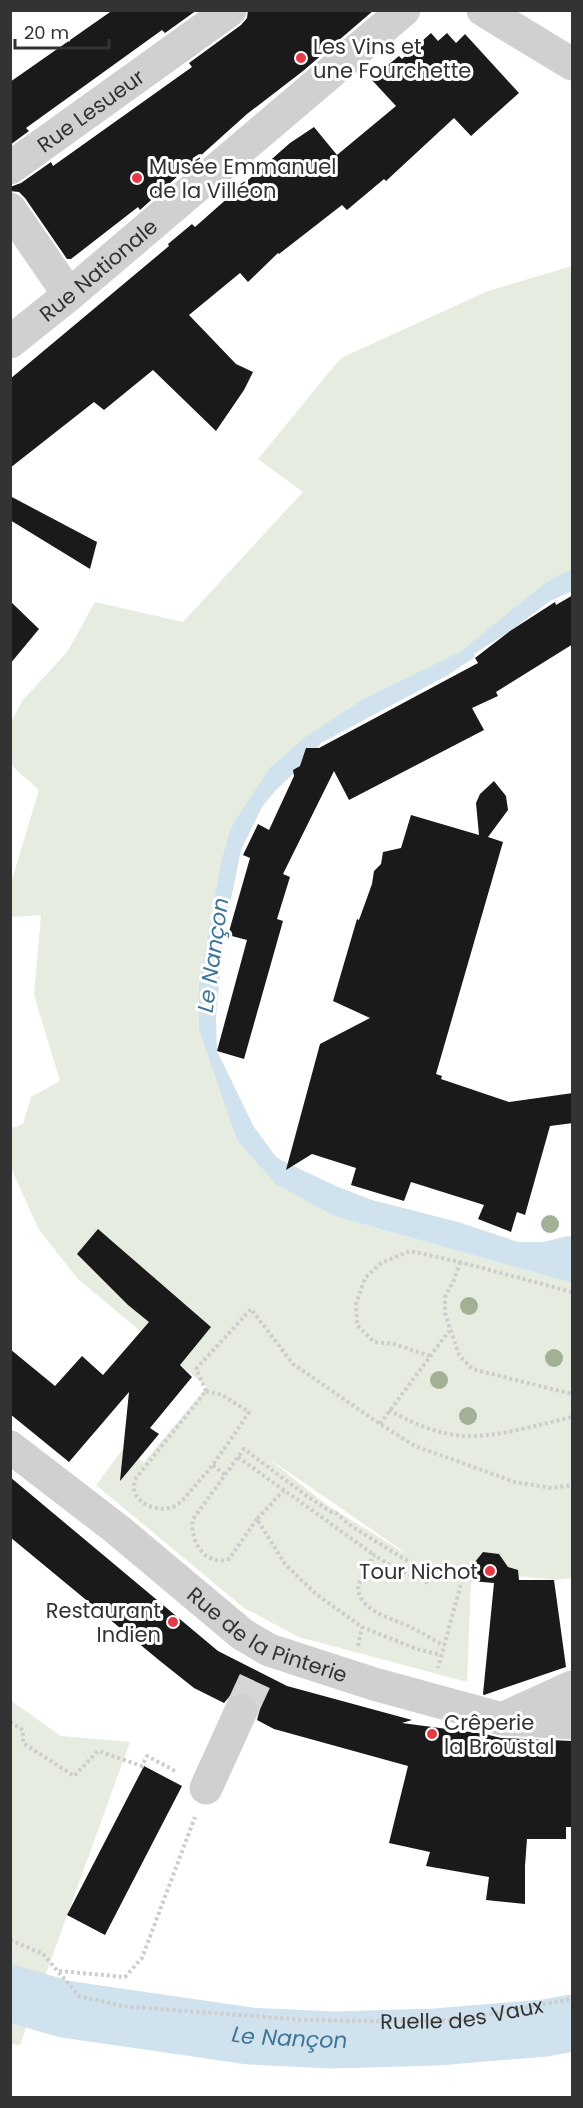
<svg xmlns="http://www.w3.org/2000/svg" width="583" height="2108" font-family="Poppins,sans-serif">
<rect width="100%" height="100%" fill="#fff"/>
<!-- green -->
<g fill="#e6ecdf" fill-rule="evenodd">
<path d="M572,266V581L486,639L290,758L268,783L226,870L202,1019L249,1147L334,1216L572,1283V1578L554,1580L507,1575L508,1567L499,1554L483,1552L474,1563L471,1581L467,1682L299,1637L244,1608L96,1485L122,1450L144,1462L207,1387L78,1279L39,1230L11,1168V1128L23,1124L31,1097L60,1081L34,995L41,915L11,917V883L39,790L11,765V722L22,701L68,651L95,602L183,622L303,492L258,459L341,358L488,291ZM268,1458L403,1551V1552L327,1505Z"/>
<path d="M10,1700L61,1736L130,1742L20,2045L10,2044Z"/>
</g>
<!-- water -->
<path fill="#cfe2ee" d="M572,569V591L550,601L510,631L474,654L475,657L448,675L321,743L309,759L276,790L262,807L241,850L224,934L216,1017L217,1051L254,1127L276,1157L281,1160L338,1187L372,1200L458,1222L518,1242H543L568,1236L572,1237V1283L334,1216L276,1184L237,1140L199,1029V984L221,863L229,834L235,821L270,768L304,738L362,700L460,652L548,581Z"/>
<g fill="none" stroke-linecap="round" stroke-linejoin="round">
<!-- river -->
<path stroke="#cfe2ee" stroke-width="57" id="s1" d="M10,1993L64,2009L250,2036L332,2040L436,2037L545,2028L572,2023"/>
</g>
<!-- building -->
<g fill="#1a1a1a">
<path d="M113,10H197L165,33L162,30L26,128L29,131L10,145V82Z"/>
<path d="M248,10H374L303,71L247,114L140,210L138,207L71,259H67L25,198L19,192L10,191V187L21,183L51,162L53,166L192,67L189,63L241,25L247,18Z"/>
<path d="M431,33L438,41L447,33L456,43L465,34L519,93L471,136L454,118L386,181L384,179L347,210L342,205L279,254L278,253L248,282L240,273L189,315L236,364L253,372L244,390L216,431L153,370L104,410L94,402L10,468V379L169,246L168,244L192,224L195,227L290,143L314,127L337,155L396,106L371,79L399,56L402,59Z"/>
<path d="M10,496L97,542L90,569L10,520Z"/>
<path d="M573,595V644L496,692L498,696L472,708L484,730L349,800L334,771L283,874L290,877L277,919L283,921L244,1059L217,1051L247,940L228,935L250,858L243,855L258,824L269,830L294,776L293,770L300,766L306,748H319L478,663L475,658L510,631L555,602L556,605Z"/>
<path d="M10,601L39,629L10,664Z"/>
<path d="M494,781L506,796L508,810L488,837L503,842L436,1074L442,1076L441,1079L509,1102L573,1093V1123L550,1126L525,1215L517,1212L511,1232L478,1219L484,1205L411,1182L404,1201L351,1185L356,1168L312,1154L286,1170L320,1044L370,1018L333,1001L357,919L359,920L372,884L374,871L381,864L383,852L401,848L411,815L479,835L476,803L480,794Z"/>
<path d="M98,1229L211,1327L180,1365L192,1377L150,1428L159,1434L120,1481L129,1392L69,1462L10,1414V1349L55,1386L82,1356L103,1375L149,1322L128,1305L77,1254Z"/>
<path d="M10,1477L218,1651L287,1686L412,1720L402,1723L485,1734L501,1738L573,1741V1827H566V1839H527L525,1866V1904L486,1900L489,1877L426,1866L430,1852L389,1843L408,1766L274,1729L257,1720L260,1709L256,1700L249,1694L239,1692L230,1696L224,1703L194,1688L160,1661L10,1537Z"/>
<path d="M483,1552L499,1554L508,1567L518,1570L519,1580H554L566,1667L484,1695L483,1694L494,1583L471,1581L474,1563Z"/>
<path d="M144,1766L182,1786L105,1935L67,1915Z"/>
</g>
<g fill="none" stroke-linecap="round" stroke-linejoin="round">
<!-- minor-tunnel -->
<path stroke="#d6d6d6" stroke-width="33" stroke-dasharray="33 16" stroke-linecap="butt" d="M241,1711L259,1672"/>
<!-- path -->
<g stroke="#cdcdcd" stroke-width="4" stroke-dasharray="3 3" stroke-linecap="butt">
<path d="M460,1262L454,1280L445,1297V1313L459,1355L472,1369L572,1394"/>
<path d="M430,1356L394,1344L374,1342L357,1325L356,1304L365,1278L381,1263L410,1251L460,1262L572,1292"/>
<path d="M206,1391L196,1369L251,1309L293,1364L380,1424L415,1446L515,1482L552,1488L572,1485"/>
<path d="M206,1391L222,1395L249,1412C232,1438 215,1464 194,1487C189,1492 184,1500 178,1504C167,1512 149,1509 140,1500C133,1493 133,1487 136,1478Z"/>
<path d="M389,1410C411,1423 438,1434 463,1436C495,1438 541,1424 572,1417"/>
<path d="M380,1424L449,1331"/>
<path d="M238,1457L374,1555"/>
<path d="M213,1465L225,1475"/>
<path d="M284,1490L257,1519L285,1564L316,1594L362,1627L417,1649L441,1655"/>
<path d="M257,1519L229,1559C205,1567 189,1540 193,1519L244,1449L304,1494L331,1512L336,1513L351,1526L401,1557L423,1569L462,1580L438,1668"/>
<path d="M428,1583L393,1567L374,1555C369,1565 355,1582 359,1594C366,1613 394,1619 410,1627C422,1632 432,1640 444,1645"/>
<path d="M358,1646L362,1627"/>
<path d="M10,1722L23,1730V1743L74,1776L98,1751L142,1766L147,1756L177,1772"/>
<path id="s2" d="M10,1940L43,1954L79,1996L122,2006L305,2020L373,2021L460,2020L572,1999"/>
<path d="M59,1971L125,1977L142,1958L195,1817"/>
</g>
<!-- minor -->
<g stroke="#d0d0d0" stroke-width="33">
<path d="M483,10L572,64"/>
<path id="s3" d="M10,168L230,10"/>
<path d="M10,209L69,295"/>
<path id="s4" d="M10,342L69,295L404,10"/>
<path id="s5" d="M10,1447L118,1530L242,1634L269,1650L374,1684L502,1719L572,1723"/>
<path d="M506,1717L572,1687"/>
<path d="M206,1788L241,1711"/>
</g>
</g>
<!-- trees -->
<g fill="#a2b095">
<circle cx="550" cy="1224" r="9"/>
<circle cx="469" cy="1306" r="9"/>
<circle cx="554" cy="1358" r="9"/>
<circle cx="439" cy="1380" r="9"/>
<circle cx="468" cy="1416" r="9"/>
</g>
<!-- markers -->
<g fill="#e63946" stroke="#fff" stroke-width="2">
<circle cx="301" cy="58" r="6"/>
<circle cx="137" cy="178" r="6"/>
<circle cx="490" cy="1571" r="6"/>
<circle cx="173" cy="1622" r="6"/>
<circle cx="432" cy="1734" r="6"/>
</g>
<g text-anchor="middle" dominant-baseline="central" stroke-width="6" stroke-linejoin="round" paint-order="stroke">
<!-- poi labels -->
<g font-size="21" fill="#333" stroke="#fff" text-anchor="start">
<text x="313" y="46">Les Vins et<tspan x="313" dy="24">une Fourchette</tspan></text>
<text x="149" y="166">Musée Emmanuel<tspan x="149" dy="24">de la Villéon</tspan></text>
<text x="478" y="1571" text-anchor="end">Tour Nichot</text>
<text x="161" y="1610" text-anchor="end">Restaurant<tspan x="161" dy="24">Indien</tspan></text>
<text x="444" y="1722">Crêperie<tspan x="444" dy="24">la Broustal</tspan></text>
</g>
<!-- street labels -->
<g font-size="21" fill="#333" stroke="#fff">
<text stroke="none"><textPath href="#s3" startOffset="99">Rue Lesueur</textPath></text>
<text stroke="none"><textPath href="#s4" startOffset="114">Rue Nationale</textPath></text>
<text stroke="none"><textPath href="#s5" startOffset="321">Rue de la Pinterie</textPath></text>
<text stroke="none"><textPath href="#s2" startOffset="476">Ruelle des Vaux</textPath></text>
</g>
<!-- water labels -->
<g font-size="22" font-style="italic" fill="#3f7597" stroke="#fff">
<text transform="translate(213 955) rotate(-82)">Le Nançon</text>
<text stroke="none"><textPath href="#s1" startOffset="284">Le Nançon</textPath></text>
</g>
</g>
<!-- border -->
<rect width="583" height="2108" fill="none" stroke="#333333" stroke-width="24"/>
<!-- scale -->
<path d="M15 39v9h94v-9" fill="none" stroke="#333333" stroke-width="3"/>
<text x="24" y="39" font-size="18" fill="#333333" stroke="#ffffff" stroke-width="4.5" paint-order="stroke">20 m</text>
</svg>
